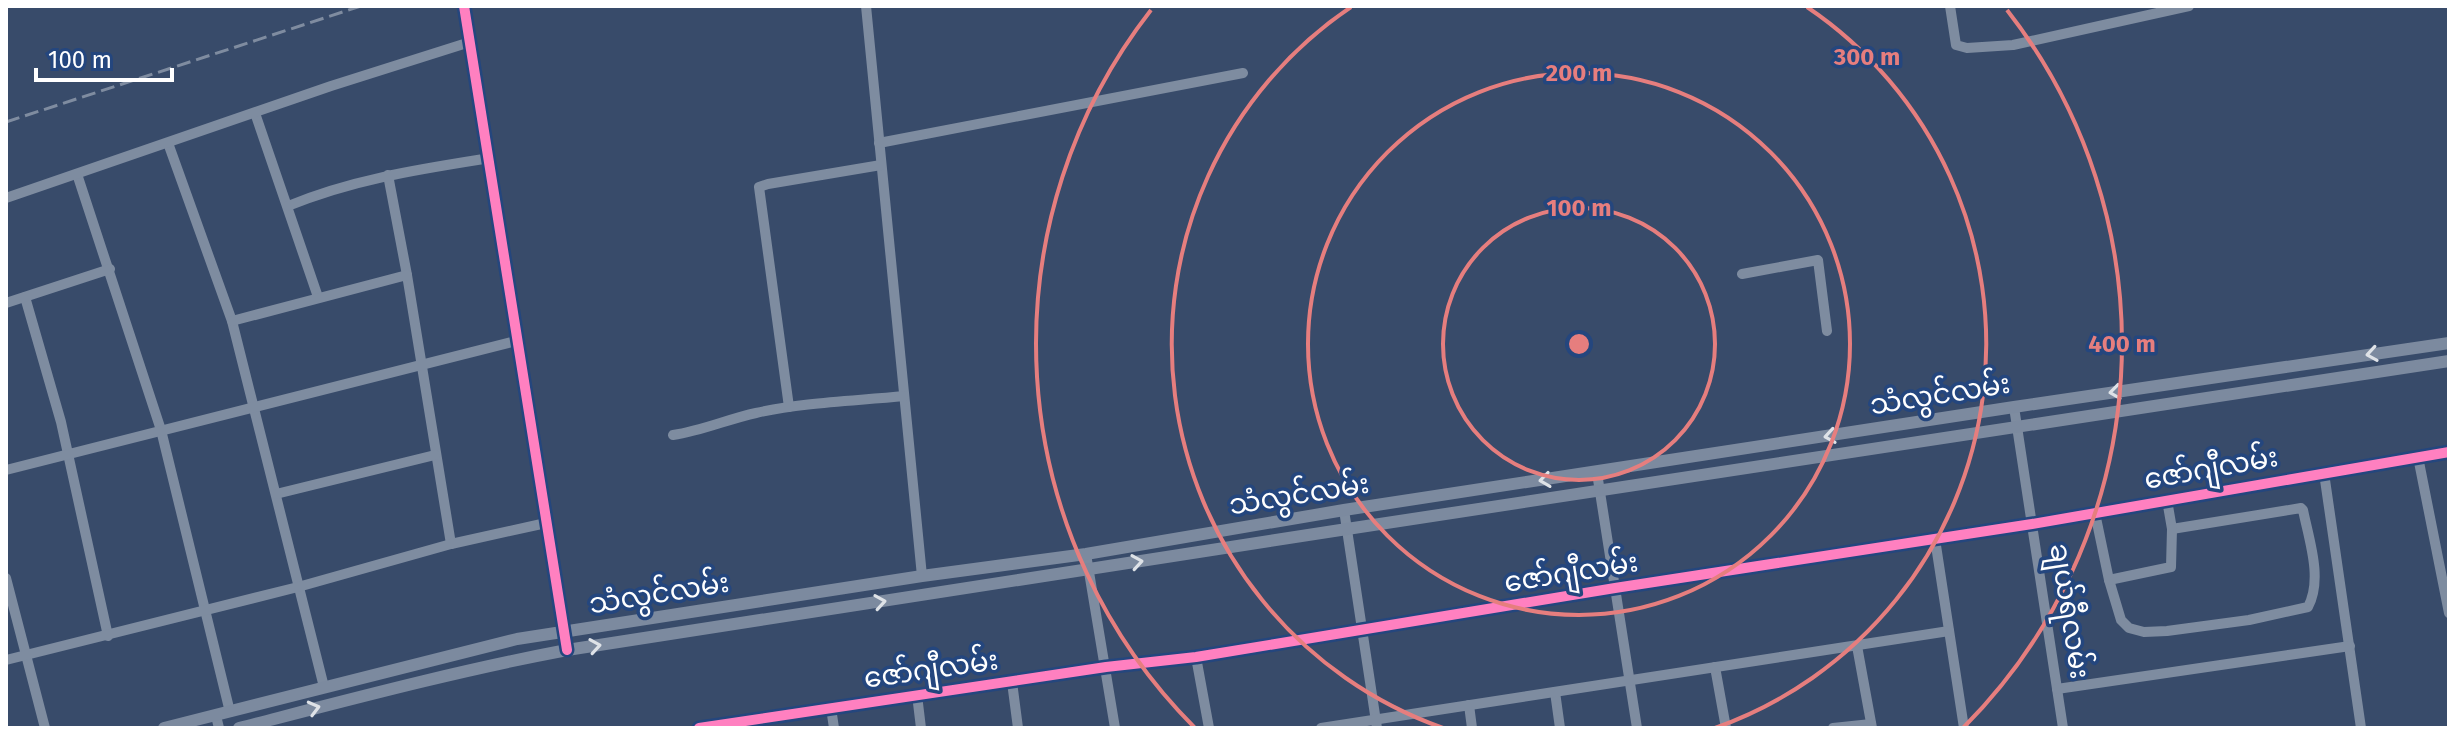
<svg xmlns="http://www.w3.org/2000/svg" width="2455" height="734" font-family="'Fira Sans','Noto Sans Myanmar',sans-serif">
<rect width="100%" height="100%" fill="#384b6a"/>
<g fill="none" stroke-linecap="round" stroke-linejoin="round">
<!-- minor -->
<g stroke="#7e8ca0" stroke-width="10">
<path d="M464,6L567,650"/>
<path d="M866,6L922,576"/>
<path d="M1950,6L1956,45L1967,48L2013,45L2189,6"/>
<path d="M255,113L318,297"/>
<path d="M168,143L232,321L324,687"/>
<path d="M879,143L1243,73"/>
<path d="M77,174L161,430L230,712"/>
<path d="M388,175L407,275L451,544"/>
<path d="M6,198L331,86L470,42"/>
<path d="M288,206C353,179 421,169 490,158"/>
<path d="M1742,274L1818,260L1827,331"/>
<path d="M25,297L61,422L108,636"/>
<path d="M6,303L110,269"/>
<path d="M232,321L407,275"/>
<path d="M789,407L759,187L768,184L881,165"/>
<path d="M2014,407L2063,728"/>
<path d="M673,435C702,431 728,419 756,413C804,402 855,401 904,396"/>
<path d="M2418,457L2449,613"/>
<path d="M6,470L516,341"/>
<path d="M1597,473L1637,728"/>
<path d="M2324,473L2361,728"/>
<path d="M276,494L435,455"/>
<path d="M1344,510L1377,728"/>
<path d="M2095,513L2109,580L2121,620L2129,628L2144,632L2167,631L2249,620L2308,607C2323,579 2309,540 2303,510L2301,508L2172,529L2167,500"/>
<path d="M1935,539L1964,728"/>
<path d="M1086,554L1115,728"/>
<path d="M6,578L45,728"/>
<path d="M2109,580L2171,567L2172,529"/>
<path d="M1857,646L1872,728"/>
<path d="M1196,657L1209,728"/>
<path d="M6,660L298,587L451,544L546,523"/>
<path d="M1715,667L1726,728"/>
<path d="M1012,682L1018,728"/>
<path d="M2057,689L2350,646"/>
<path d="M1555,692L1560,728"/>
<path d="M917,695L921,728"/>
<path d="M1469,705L1472,728"/>
<path d="M831,708L834,728"/>
<path d="M216,716L219,728"/>
<path d="M699,728L1106,667L1196,657L1615,588L2032,524L2449,452"/>
<path d="M1321,728L1949,631"/>
<path d="M1833,728L1871,724"/>
</g>
<!-- major -->
<g stroke="#7c8a9f" stroke-width="12">
<path d="M164,728L517,639L922,576L1086,554L1344,510L2014,407L2449,343"/>
<path d="M239,728C348,700 456,671 567,650L1347,529L2449,361"/>
</g>
<!-- rail -->
<path stroke="#7f8ca0" stroke-width="3" stroke-dasharray="14 6" stroke-linecap="butt" d="M6,122L361,6"/>
<defs>
<g id="cycleway">
<path d="M464,6L567,650"/>
<path d="M699,728L1106,667L1196,657L1615,588L2032,524L2449,452"/>
</g>
</defs>
<!-- cycleway casing -->
<use href="#cycleway" stroke="#24467e" stroke-width="15"/>
<!-- cycleway -->
<use href="#cycleway" stroke="#ff80c0" stroke-width="10"/>
</g>
<!-- one-way arrows -->
<defs><path id="oneway-chevron" d="M-2-3.5L2.5 0L-2 3.5" fill="none" stroke-width="1.6" stroke-linecap="round" stroke-linejoin="round" transform="scale(2)"/></defs>
<g stroke="#dee2e7">
<use href="#oneway-chevron" transform="translate(2372 354) rotate(171)"/>
<use href="#oneway-chevron" transform="translate(2115 392) rotate(172)"/>
<use href="#oneway-chevron" transform="translate(1830 436) rotate(171)"/>
<use href="#oneway-chevron" transform="translate(1545 480) rotate(172)"/>
<use href="#oneway-chevron" transform="translate(1137 562) rotate(-9)"/>
<use href="#oneway-chevron" transform="translate(880 602) rotate(-9)"/>
<use href="#oneway-chevron" transform="translate(595 646) rotate(-9)"/>
<use href="#oneway-chevron" transform="translate(314 708) rotate(-15)"/>
</g>
<!-- distance rings -->
<g fill="none" stroke="#e67e7e" stroke-width="4">
<circle cx="1579" cy="344" r="136"/>
<circle cx="1579" cy="344" r="271"/>
<path d="M1443 728A407 407 0 0 1 1351 7M1807 7A407 407 0 0 1 1715 728"/>
<path d="M1195 728A543 543 0 0 1 1151 10M2007 10A543 543 0 0 1 1963 728"/>
</g>
<g text-anchor="middle" dominant-baseline="central" stroke-width="7" stroke-linejoin="round" paint-order="stroke">
<!-- street labels -->
<g font-size="28" fill="#fff" stroke="#24467e">
<text transform="translate(1940 394) rotate(-9)">သံလွင်လမ်း</text>
<text transform="translate(2211 468) rotate(-10)">ဇော်ဂျီလမ်း</text>
<text transform="translate(1299 494) rotate(-9)">သံလွင်လမ်း</text>
<text transform="translate(1571 572) rotate(-9)">ဇော်ဂျီလမ်း</text>
<text transform="translate(659 593) rotate(-9)">သံလွင်လမ်း</text>
<text transform="translate(2070 611) rotate(81)">ချယ်ရီလမ်း</text>
<text transform="translate(931 669) rotate(-8)">ဇော်ဂျီလမ်း</text>
</g>
</g>
<circle cx="1579" cy="344" r="12" fill="#e67e7e" stroke="#24467e" stroke-width="4"/>
<g font-size="24" text-anchor="middle" font-weight="bold" fill="#e67e7e" stroke="#24467e" stroke-width="7" stroke-linejoin="round" paint-order="stroke">
<text x="1867" y="65">300 m</text>
<text x="1579" y="81">200 m</text>
<text x="1579" y="216">100 m</text>
<text x="2122" y="352">400 m</text>
</g>
<!-- border -->
<rect width="2455" height="734" fill="none" stroke="#ffffff" stroke-width="16"/>
<!-- scale -->
<path d="M36 68v12h136v-12" fill="none" stroke="#ffffff" stroke-width="4"/>
<text x="48" y="68" font-size="24" fill="#ffffff" stroke="#24467e" stroke-width="6" paint-order="stroke">100 m</text>
</svg>
